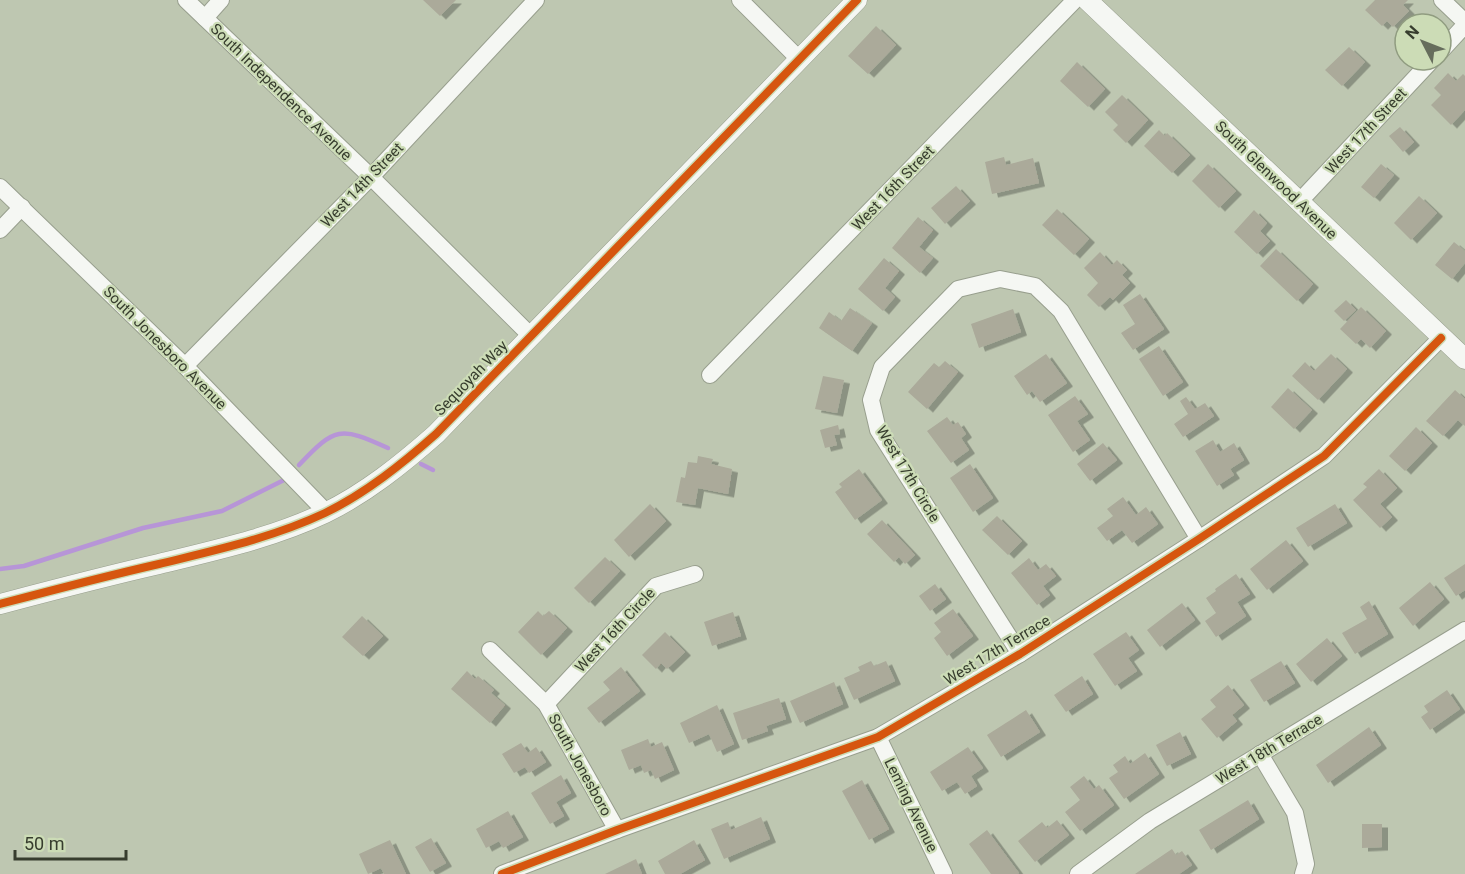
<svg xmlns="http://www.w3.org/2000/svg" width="1465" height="874" font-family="Roboto,sans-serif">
<defs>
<filter id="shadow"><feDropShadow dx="6" dy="3.5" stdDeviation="0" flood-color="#0004"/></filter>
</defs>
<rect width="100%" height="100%" fill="#bec7b1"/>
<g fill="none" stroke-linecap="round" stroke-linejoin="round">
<!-- stream -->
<g stroke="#b795d7" stroke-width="4.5">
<path d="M421,464L433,470"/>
<path d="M299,465C335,427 340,426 388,448"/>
<path d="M0,569L24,566L143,528L222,511L286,479"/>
</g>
</g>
<!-- building -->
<g fill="#abaa9a" filter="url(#shadow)">
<path d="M423,0H456L440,16Z"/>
<path d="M1375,0H1408L1403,5L1409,11L1393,27L1387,21L1382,26L1365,10Z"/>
<path d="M876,26L896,45L868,74L848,56Z"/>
<path d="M1349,47L1365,62L1342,86L1325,70Z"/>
<path d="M1077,62L1105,89L1088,107L1060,81Z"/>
<path d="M1448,73L1456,81L1463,74L1465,76V110L1451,125L1431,105L1441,95L1434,88Z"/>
<path d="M1122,95L1148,120L1126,143L1113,130L1118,125L1105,112Z"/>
<path d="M1400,127L1414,142L1403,152L1389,136Z"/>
<path d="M1159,130L1165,136L1167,133L1190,155L1172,173L1144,146Z"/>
<path d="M1004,157L1006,165L1033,158L1039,183L992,194L985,162Z"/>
<path d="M1208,164L1236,191L1219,208L1192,181Z"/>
<path d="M1381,164L1394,175L1374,198L1361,187Z"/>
<path d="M956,186L970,201L945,224L931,208Z"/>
<path d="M1419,196L1437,213L1411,240L1394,223Z"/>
<path d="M1057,209L1089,239L1074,255L1042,225Z"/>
<path d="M1254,210L1267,223L1260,231L1270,241L1257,254L1234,232Z"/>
<path d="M918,217L933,230L919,247L933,258L920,273L892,248Z"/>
<path d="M1454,242L1465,251V263L1452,279L1435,265Z"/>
<path d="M1276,249L1313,284L1297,301L1260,266Z"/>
<path d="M1100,252L1112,265L1117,260L1127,270L1122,275L1130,283L1113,300L1110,297L1099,307L1087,295L1098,283L1084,268Z"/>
<path d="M884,258L899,271L885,288L895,297L883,311L858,289Z"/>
<path d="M1140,294L1164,329L1133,350L1121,333L1135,324L1123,305Z"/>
<path d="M1346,300L1356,310L1344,321L1334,311Z"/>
<path d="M1361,307L1386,331L1370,348L1361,339L1356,344L1340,329Z"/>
<path d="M850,308L872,323L852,351L819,328L829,312L841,321Z"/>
<path d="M1013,309L1021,332L979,348L971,324Z"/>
<path d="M1159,346L1183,382L1163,396L1139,359Z"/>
<path d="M1046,354L1067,383L1040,402L1032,391L1027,395L1014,376Z"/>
<path d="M1331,354L1347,369L1318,400L1292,376L1305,362L1314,371Z"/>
<path d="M945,361L958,372L927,409L908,392L934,363L939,367Z"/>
<path d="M823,376L844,380L837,413L815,409Z"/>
<path d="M1288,388L1312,410L1294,429L1271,407Z"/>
<path d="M1455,390L1465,399V426L1458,420L1443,436L1426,421Z"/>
<path d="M1075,396L1088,414L1077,421L1090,440L1073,452L1048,415Z"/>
<path d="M1186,397L1195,409L1205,403L1214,416L1183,437L1174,424L1188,414L1180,401Z"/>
<path d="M947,417L953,425L958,422L966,434L961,438L969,450L951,463L927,431Z"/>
<path d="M838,425L840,434L834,435L837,445L825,448L820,430Z"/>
<path d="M1416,427L1432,443L1405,471L1389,456Z"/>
<path d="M1213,440L1220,452L1234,443L1244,460L1230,469L1234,475L1217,486L1195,451Z"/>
<path d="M1103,443L1117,460L1090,481L1077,464Z"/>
<path d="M698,456L713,459L711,464L732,469L728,494L698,488L695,505L676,502L681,477L685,478L688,462L697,463Z"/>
<path d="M970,464L993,498L973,512L950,478Z"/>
<path d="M859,469L882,500L855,520L835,492L842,487L839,484Z"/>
<path d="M1379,469L1397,488L1380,504L1392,517L1380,528L1353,500L1367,487L1363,484Z"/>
<path d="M1123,497L1136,515L1146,507L1158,524L1132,543L1122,530L1107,541L1097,528L1113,516L1107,509Z"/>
<path d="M650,504L666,521L629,557L614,540Z"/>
<path d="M1335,504L1347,523L1308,547L1296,528Z"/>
<path d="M997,516L1022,541L1008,555L982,530Z"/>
<path d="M882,520L915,555L905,564L899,557L894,562L867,534Z"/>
<path d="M1286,540L1303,561L1267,590L1250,569Z"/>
<path d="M605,557L620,571L589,603L574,588Z"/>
<path d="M1029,558L1038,570L1046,564L1056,576L1043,586L1050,595L1037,605L1011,573Z"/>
<path d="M1465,564V590L1456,596L1444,578Z"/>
<path d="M1236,574L1250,594L1237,602L1246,616L1216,637L1205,621L1216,613L1206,598L1216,591L1215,589Z"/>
<path d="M1430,582L1444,599L1413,626L1399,608Z"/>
<path d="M935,584L946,599L930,611L919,596Z"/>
<path d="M1369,601L1388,634L1355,654L1342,633L1367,619L1360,607Z"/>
<path d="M1182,603L1195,620L1160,647L1147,630Z"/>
<path d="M953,609L973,636L947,656L934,638L941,632L934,623Z"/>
<path d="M538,611L543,616L549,611L567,628L541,655L518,632Z"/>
<path d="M733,612L741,636L712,646L704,622Z"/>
<path d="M362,616L383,636L363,656L342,637Z"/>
<path d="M665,632L685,652L667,669L661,663L656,669L642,655Z"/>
<path d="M1126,632L1139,650L1128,658L1137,671L1115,686L1093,654Z"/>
<path d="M1327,638L1342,656L1311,682L1296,664Z"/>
<path d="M871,661L874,666L886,661L895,681L854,700L844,678L860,671L858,667Z"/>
<path d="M1281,661L1295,683L1264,702L1250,680Z"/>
<path d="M621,667L640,691L599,723L587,708L610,690L603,682Z"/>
<path d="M467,671L475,679L478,676L494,690L491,693L505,705L490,723L451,689Z"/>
<path d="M1082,676L1093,694L1066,712L1054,695Z"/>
<path d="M834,682L843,704L800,723L790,701Z"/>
<path d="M1228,685L1244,705L1232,715L1237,721L1217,738L1201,719L1216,707L1210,700Z"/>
<path d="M1447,690L1460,709L1430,730L1421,717L1428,712L1424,706Z"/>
<path d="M779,698L786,719L766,726L768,731L742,740L733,713Z"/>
<path d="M717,705L734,744L717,752L709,734L689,743L680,723Z"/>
<path d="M1026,710L1040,732L1001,757L987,735Z"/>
<path d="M1369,727L1381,745L1328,783L1316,765Z"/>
<path d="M1180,732L1191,754L1167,766L1156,745Z"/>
<path d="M648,739L651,747L662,742L674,770L655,779L651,770L644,773L641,765L629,770L621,750Z"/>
<path d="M521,743L528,753L536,747L546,762L529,773L525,767L514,773L502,754Z"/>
<path d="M968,747L983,768L971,776L977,786L965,794L957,782L942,791L930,772Z"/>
<path d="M1145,753L1159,774L1124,799L1109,778L1118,772L1113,765L1125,756L1130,764Z"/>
<path d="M561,775L571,793L556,802L564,816L550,824L531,793Z"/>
<path d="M1084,776L1094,789L1099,785L1114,805L1080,831L1065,812L1080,800L1070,787Z"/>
<path d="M862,780L889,829L869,840L842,791Z"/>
<path d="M1248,800L1259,819L1211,850L1199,830Z"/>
<path d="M508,811L523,837L503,848L499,841L486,848L476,829Z"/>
<path d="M761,817L770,839L724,859L711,829L728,822L731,830Z"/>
<path d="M1057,820L1069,835L1035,862L1018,841L1042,822L1047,828Z"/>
<path d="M1362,824H1382V847L1362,848Z"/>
<path d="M987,830L1019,873L1017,874H991L969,844Z"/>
<path d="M431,838L446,863L430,872L415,847Z"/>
<path d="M390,840L406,874H384L381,868L368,874L359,854Z"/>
<path d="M694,840L705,860L680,874H665L658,861Z"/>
<path d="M1172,849L1176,855L1182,851L1192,865L1179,874H1135Z"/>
<path d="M636,859L642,874H605Z"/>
</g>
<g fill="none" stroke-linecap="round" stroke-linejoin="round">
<defs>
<g id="minor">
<path d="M186,0L371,177L530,335"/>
<path d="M740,0L799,59"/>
<path d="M1442,0L1465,22"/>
<path d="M205,18L221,0"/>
<path d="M1441,51L1465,25"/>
<path d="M0,187L185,366L326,512"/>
<path d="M1300,201L1432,60"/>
<path d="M0,230L22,207"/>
<path d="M185,366L371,177L536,0"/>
<path d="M710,375L1075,0"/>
<path d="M490,650L546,704L617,830"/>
<path d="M1020,654L878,430L871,400L882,367L958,289L1000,279L1035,286L1061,311L1199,539"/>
<path d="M546,704L656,586L695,574"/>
<path d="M878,737L944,874"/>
<path d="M1260,754L1295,813L1306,864L1303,874"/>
<path d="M502,874L617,830L878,737L1020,654L1199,539L1324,456L1441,338"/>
<path d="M1078,874L1150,821L1465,630"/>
</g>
<g id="tertiary">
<path d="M1087,0L1465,359"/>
<path d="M0,604C53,590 106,576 159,564C216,550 272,538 325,513C366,493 402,464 436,434L857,0"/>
</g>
</defs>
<!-- minor casing -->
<use href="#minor" stroke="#989f8e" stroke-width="18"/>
<!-- tertiary casing -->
<use href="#tertiary" stroke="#989f8e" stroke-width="21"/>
<!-- minor -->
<use href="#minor" stroke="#f5f7f3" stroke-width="16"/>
<!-- tertiary -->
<use href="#tertiary" stroke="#f5f7f3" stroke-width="20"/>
<defs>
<g id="cycleway">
<path d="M0,604C53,590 106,576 159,564C216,550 272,538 325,513C366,493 402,464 436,434L857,0"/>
<path d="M502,874L617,830L878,737L1020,654L1199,539L1324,456L1441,338"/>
</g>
</defs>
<!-- cycleway casing -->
<use href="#cycleway" stroke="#ccdcb6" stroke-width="11"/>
<!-- cycleway -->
<use href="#cycleway" stroke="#d6560f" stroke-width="8"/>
</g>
<g text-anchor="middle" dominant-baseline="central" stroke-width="4.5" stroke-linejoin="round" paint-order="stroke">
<!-- street labels -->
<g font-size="15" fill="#373d2e" stroke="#ccdcb6">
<text transform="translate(281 92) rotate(44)">South Independence Avenue</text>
<text transform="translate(1366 131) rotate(-47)">West 17th Street</text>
<text transform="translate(1276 180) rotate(44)">South Glenwood Avenue</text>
<text transform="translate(362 185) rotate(-46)">West 14th Street</text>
<text transform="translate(893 188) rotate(-46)">West 16th Street</text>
<text transform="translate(165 348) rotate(45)">South Jonesboro Avenue</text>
<text transform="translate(471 378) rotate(-46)">Sequoyah Way</text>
<text transform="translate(908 474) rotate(59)">West 17th Circle</text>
<text transform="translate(615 630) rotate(-47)">West 16th Circle</text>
<text transform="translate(997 650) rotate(-31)">West 17th Terrace</text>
<text transform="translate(1269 749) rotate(-31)">West 18th Terrace</text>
<text transform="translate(580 765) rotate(61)">South Jonesboro</text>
<text transform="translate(911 805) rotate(64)">Leming Avenue</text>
</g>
</g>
<!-- north arrow -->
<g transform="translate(1423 42) rotate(312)"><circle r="28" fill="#ccdcb6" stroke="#909c80" stroke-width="1.5"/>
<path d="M0-4.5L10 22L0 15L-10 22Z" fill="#666d5c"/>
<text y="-9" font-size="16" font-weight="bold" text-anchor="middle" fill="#373d2e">N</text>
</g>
<!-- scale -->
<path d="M15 850v9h111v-9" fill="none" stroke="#373d2e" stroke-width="3"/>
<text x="24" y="850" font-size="18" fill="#373d2e" stroke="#ccdcb6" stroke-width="4.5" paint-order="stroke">50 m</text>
</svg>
